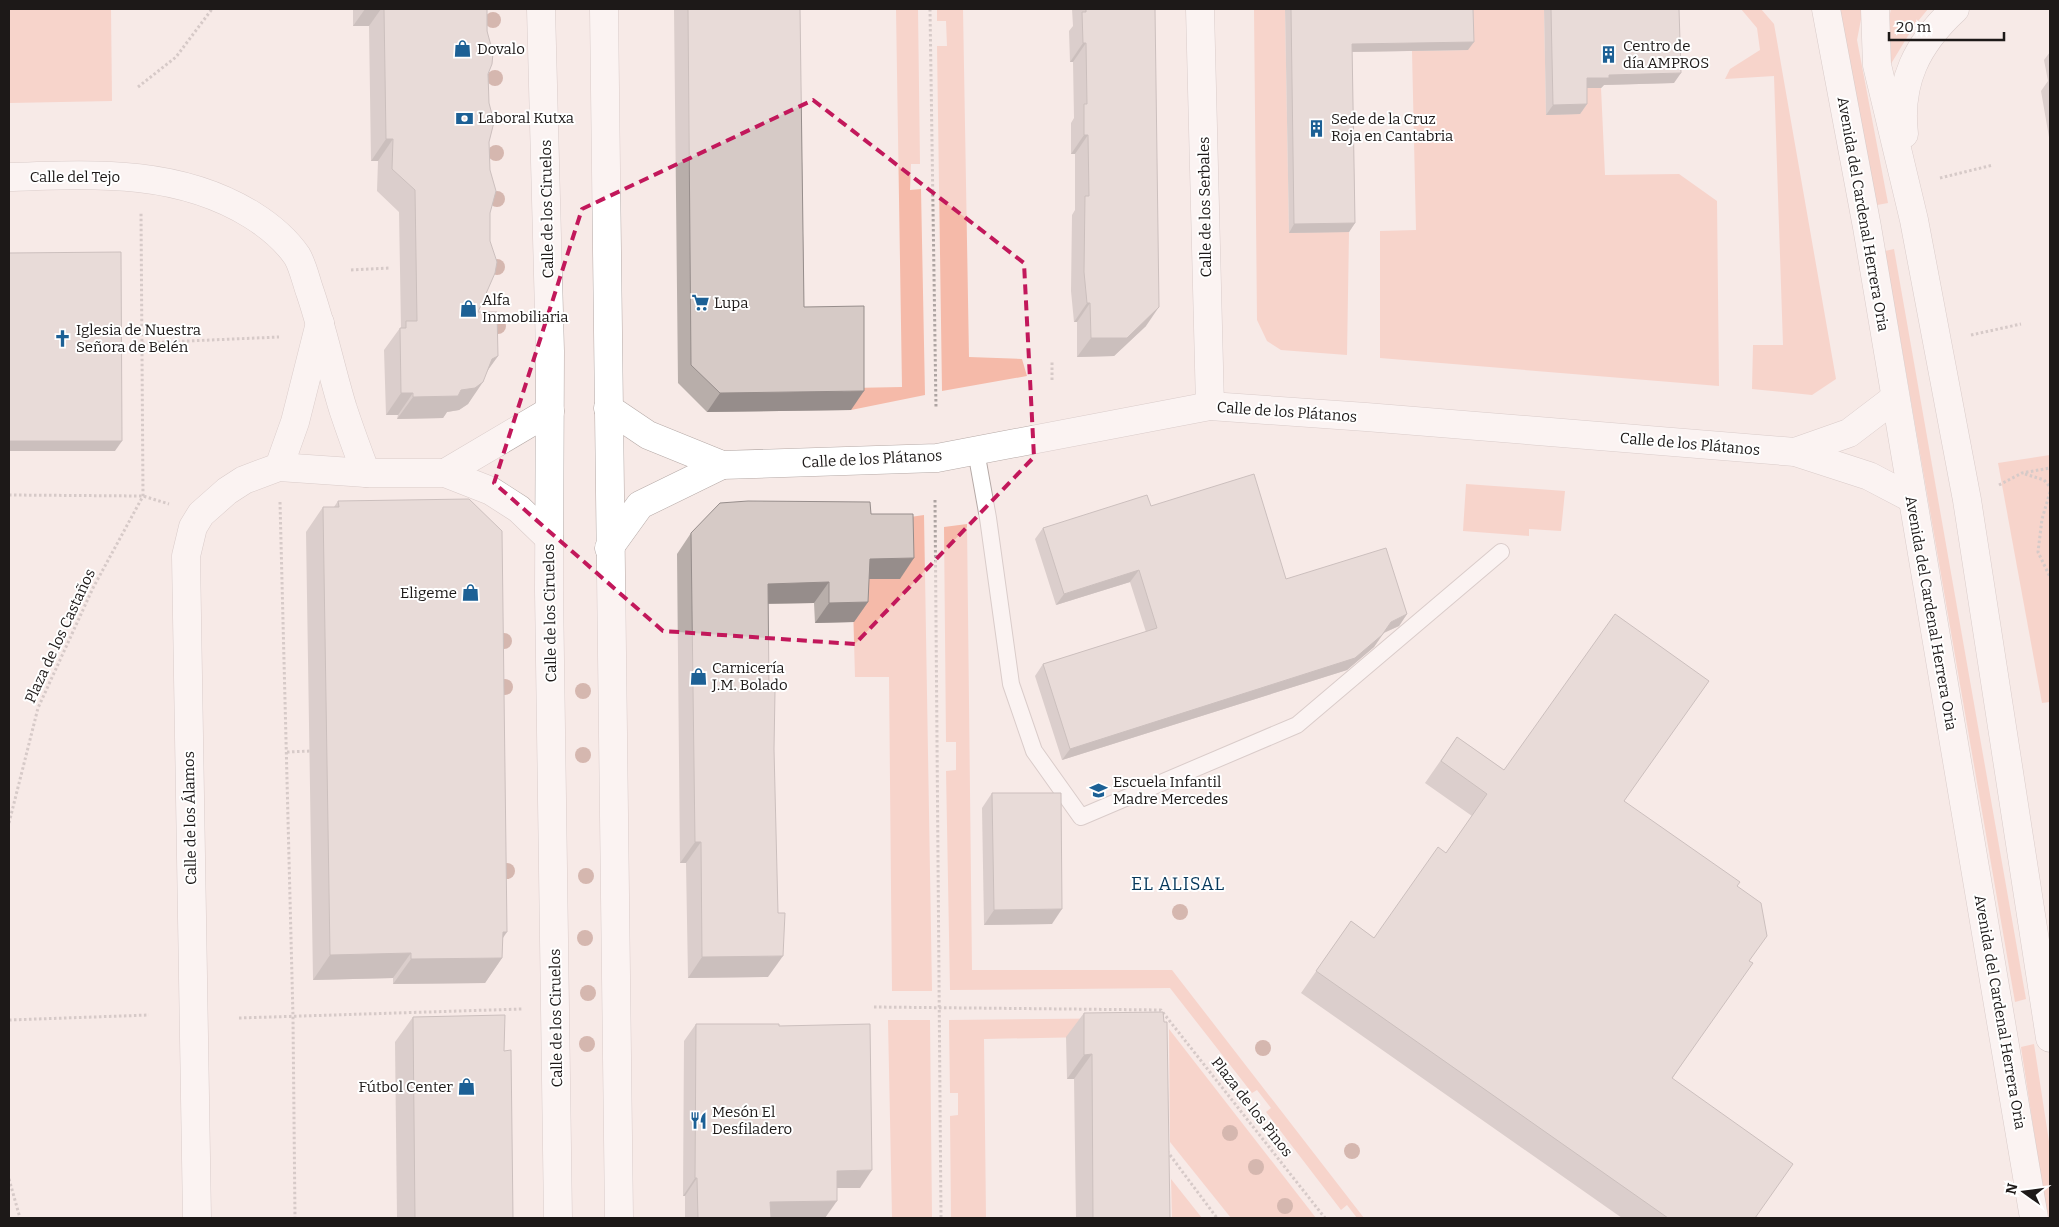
<svg xmlns="http://www.w3.org/2000/svg" width="2059" height="1227" font-family="Bitter,serif">
<rect width="100%" height="100%" fill="#f7eae7"/>
<!-- green -->
<g fill="#f5baa9">
<path d="M9,9H111L112,101L10,103Z"/>
<path d="M896,9H918L920,164H911L910,190L921,189L925,395L851,410V388L902,387Z"/>
<path d="M937,9H963L969,357L1022,359L1027,376L942,391L937,46H947L946,21H937Z"/>
<path d="M1254,9H1285L1289,232H1349L1347,355L1281,350L1267,341L1257,320Z"/>
<path d="M1467,9H1544L1546,115L1580,88H1601L1605,175L1679,174L1717,201L1719,386L1380,358V231L1416,230L1412,51L1468,50Z"/>
<path d="M1741,9H1761L1774,24L1836,379L1812,395L1752,389L1753,345H1783L1774,76L1725,79L1730,69L1760,50L1757,28Z"/>
<path d="M1840,9H1863L1857,40L1888,203L1877,205Z"/>
<path d="M1891,9H1928L1914,26L1889,67L1886,33Z"/>
<path d="M1894,249L2026,999L2015,1002L1885,251Z"/>
<path d="M2050,455V702L2042,703L1998,463Z"/>
<path d="M1466,484L1565,491L1561,531L1529,529V536L1463,531Z"/>
<path d="M924,515L932,991H892L889,677H855L853,605L855,525Z"/>
<path d="M967,524L972,970H1172L1364,1218H1357L1347,1205L1341,1210L1266,1112L1271,1108L1257,1090L1252,1093L1170,988L950,990L946,771L956,770V742H946L944,527Z"/>
<path d="M1147,1018L1090,1037L984,1039L986,1218H951L950,1116L958,1115V1093H950L949,1020Z"/>
<path d="M888,1020H930L932,1218H878L892,1217Z"/>
<path d="M1169,1029L1316,1218H1231L1170,1142Z"/>
<path d="M2034,1044L2050,1148V1218H2047L2021,1047Z"/>
<path d="M1171,1179L1202,1218H1172Z"/>
</g>
<g fill="none" stroke-linecap="round" stroke-linejoin="round">
<defs>
<path id="service" d="M976,451L988,518L1011,684L1034,751L1081,817L1297,725L1501,552"/>
<g id="minor">
<path d="M1200,9L1210,406"/>
<path d="M9,177C93,174 178,169 252,215C268,225 286,240 297,256C303,266 306,281 310,292C323,330 331,370 343,409C350,430 358,452 366,473"/>
<path d="M608,408L648,435L722,465L937,458L1210,406L1366,417L1795,452L1869,476L1911,498"/>
<path d="M1795,452L1849,433L1895,398"/>
<path d="M279,467L295,422L320,323"/>
<path d="M445,473L550,411"/>
<path d="M609,548L640,505L722,465"/>
<path d="M197,1218L186,556L193,527L201,514L227,491L244,480L279,467L366,473H445L491,491L519,509L549,538"/>
</g>
<g id="secondary">
<path d="M1826,9L1867,227L2034,1218"/>
<path d="M1875,9L1877,65L1914,220L1967,500L2050,1038"/>
<path d="M1904,134C1898,82 1917,44 1955,9"/>
</g>
<g id="primary">
<path d="M541,9L550,351L549,591L558,1218"/>
<path d="M604,9L619,1218"/>
</g>
</defs>
<!-- service casing -->
<use href="#service" stroke="#b5a9a6" stroke-width="18"/>
<!-- minor casing -->
<use href="#minor" stroke="#b5a9a6" stroke-width="29"/>
<!-- secondary casing -->
<use href="#secondary" stroke="#b5a9a6" stroke-width="29"/>
<!-- primary casing -->
<use href="#primary" stroke="#b5a9a6" stroke-width="29"/>
<!-- path -->
<g stroke="#aea4a2" stroke-width="3" stroke-dasharray="2.5 2.5" stroke-linecap="butt">
<path d="M930,9L936,408"/>
<path d="M138,87L176,57L212,9"/>
<path d="M1940,178L1993,165"/>
<path d="M351,270L389,268"/>
<path d="M1971,335L2021,324"/>
<path d="M142,343L279,337"/>
<path d="M1052,380V360"/>
<path d="M2025,474L2044,480L2050,487"/>
<path d="M1999,485L2022,473L2050,468"/>
<path d="M2050,492L2042,519L2038,552L2050,577"/>
<path d="M9,495L143,496L169,504"/>
<path d="M935,500L941,1218"/>
<path d="M280,502L293,1017L295,1218"/>
<path d="M287,752L311,751"/>
<path d="M9,823L38,708L93,588L143,496L141,213"/>
<path d="M874,1007L1161,1010L1325,1218"/>
<path d="M239,1018L522,1009"/>
<path d="M9,1020L149,1015"/>
<path d="M1167,1151L1217,1218"/>
<path d="M9,1179L20,1218"/>
</g>
<!-- service -->
<use href="#service" stroke="#fff" stroke-width="16"/>
<!-- minor -->
<use href="#minor" stroke="#fff" stroke-width="28"/>
<!-- secondary -->
<use href="#secondary" stroke="#fff" stroke-width="28"/>
<!-- primary -->
<use href="#primary" stroke="#fff" stroke-width="28"/>
</g>
<!-- trees -->
<g fill="#ac7a6a">
<circle cx="493" cy="20" r="8"/>
<circle cx="495" cy="78" r="8"/>
<circle cx="496" cy="153" r="8"/>
<circle cx="497" cy="199" r="8"/>
<circle cx="497" cy="267" r="8"/>
<circle cx="498" cy="326" r="8"/>
<circle cx="504" cy="641" r="8"/>
<circle cx="505" cy="687" r="8"/>
<circle cx="583" cy="691" r="8"/>
<circle cx="583" cy="755" r="8"/>
<circle cx="507" cy="871" r="8"/>
<circle cx="586" cy="876" r="8"/>
<circle cx="1180" cy="912" r="8"/>
<circle cx="585" cy="938" r="8"/>
<circle cx="588" cy="993" r="8"/>
<circle cx="587" cy="1044" r="8"/>
<circle cx="1263" cy="1048" r="8"/>
<circle cx="1230" cy="1133" r="8"/>
<circle cx="1352" cy="1151" r="8"/>
<circle cx="1256" cy="1167" r="8"/>
<circle cx="1285" cy="1206" r="8"/>
</g>
<!-- wall -->
<g fill="#b8aeaa">
<path d="M353,9H487L490,213L478,312L498,356L488,370L468,404L459,410L447,412L443,418L397,419L398,415H386L384,350L400,328H401L399,212L377,191L378,161H371L369,26H353Z"/>
<path d="M674,9H800L804,307L851,410L707,412L678,383Z"/>
<path d="M1072,9H1155L1146,326L1114,356L1077,357V322H1074L1071,291L1072,215L1075,210V154H1071V123L1074,118L1073,62H1070L1069,31L1073,26Z"/>
<path d="M1285,9H1473L1468,50L1352,52L1355,223L1349,232L1289,233Z"/>
<path d="M1544,9H1679L1674,83L1604,85L1601,88H1587V104L1580,114L1546,115Z"/>
<path d="M2050,52V143L2041,91L2048,81L2044,60Z"/>
<path d="M338,501L503,939L502,958L485,983L393,984V978L313,980L306,532L323,507H334Z"/>
<path d="M1151,506L1286,579L1407,614L1399,626L1384,633L1374,647L1347,670L1062,760L1035,676L1043,664L1146,632L1130,582L1056,605L1035,539L1043,528Z"/>
<path d="M871,514L900,579H869L868,602L854,622L815,623L814,603L768,604V977L688,978L686,863H680L677,554L691,533Z"/>
<path d="M1457,737L1504,770L1624,801L1737,886L1750,961L1672,1079L1755,1218H1622L1301,993L1351,921L1374,938L1446,853L1472,816L1425,783Z"/>
<path d="M992,793L1052,924L984,925L982,808Z"/>
<path d="M1084,1013L1170,1218H1076L1074,1079H1067L1066,1037Z"/>
<path d="M413,1017L504,1051L513,1218H397L395,1042Z"/>
<path d="M696,1024L779,1026L860,1188H837L825,1218H685V1196H683L684,1041Z"/>
</g>
<!-- shaded-wall -->
<g fill="#968d8b">
<path d="M365,9H381L369,26H353Z"/>
<path d="M1474,42L1468,50L1346,52L1352,44Z"/>
<path d="M1083,43H1086L1073,62H1070Z"/>
<path d="M1681,73L1674,83L1604,85L1601,88H1580L1587,78L1609,75Z"/>
<path d="M1587,104L1580,114L1546,115L1553,105Z"/>
<path d="M1084,135H1088L1075,154H1071Z"/>
<path d="M386,139H393L378,161H371Z"/>
<path d="M1355,223L1349,232L1289,233L1294,224Z"/>
<path d="M1087,303H1090L1077,322H1074Z"/>
<path d="M1159,307L1146,326L1114,356L1077,357L1091,338Z"/>
<path d="M498,356L482,378L492,359Z"/>
<path d="M483,382L468,404L459,410L447,412L443,418L397,419L413,397L461,390Z"/>
<path d="M864,391L851,410L707,412L720,393Z"/>
<path d="M401,393H413L398,415H386Z"/>
<path d="M9,441H122L115,451H9Z"/>
<path d="M914,558L900,579H856L870,559Z"/>
<path d="M1139,570L1130,582L1056,605L1064,594Z"/>
<path d="M829,582L814,603L753,604L768,584Z"/>
<path d="M868,602L854,622L815,623L829,603Z"/>
<path d="M1407,614L1399,626L1383,633L1391,622Z"/>
<path d="M1382,635L1374,647L1347,670L1062,760L1070,749Z"/>
<path d="M695,842H701L686,863H680Z"/>
<path d="M1062,909L1052,924L984,925L994,910Z"/>
<path d="M503,932H507L490,957Z"/>
<path d="M411,953L393,978L313,980L330,955Z"/>
<path d="M783,956L768,977L688,978L702,957Z"/>
<path d="M502,958L485,983L393,984L411,959Z"/>
<path d="M1092,1054L1074,1079H1067L1084,1055Z"/>
<path d="M872,1170L860,1188H825L837,1171Z"/>
<path d="M695,1178H697L685,1196H683Z"/>
<path d="M837,1201L825,1218H759L770,1202Z"/>
</g>
<!-- building -->
<g fill="#d6cac6" stroke="#968d8b">
<path d="M384,9H487V31L493,53L492,64L488,74L489,103L494,122L489,142L490,170L496,191L490,213V241L497,262L495,273L478,312H497L498,356L492,359L483,382L475,388L461,390L458,396L413,397V393H401L400,328H406V321H417L415,190L392,169L393,139H386Z"/>
<path d="M688,9H800L804,307L864,306V391L720,393L691,365Z"/>
<path d="M1086,9H1155L1159,307L1127,338H1091L1090,303H1087L1084,272L1085,196H1089L1088,135H1084V104H1087L1086,43H1083L1082,12H1086Z"/>
<path d="M1291,9H1473L1474,42L1352,44L1355,223L1294,224Z"/>
<path d="M1551,9H1679L1681,73L1609,75V78H1587V104L1553,105Z"/>
<path d="M121,252L122,441H9V253Z"/>
<path d="M1254,474L1286,579L1386,548L1407,614L1391,622L1382,635L1355,658L1070,749L1043,664L1157,628L1139,570L1064,594L1043,528L1147,495L1151,506Z"/>
<path d="M469,499L502,531L507,932H503L502,958L411,959V953L330,955L323,507H339L338,501Z"/>
<path d="M748,501L870,502L871,514H913L914,558L870,559L868,602L829,603V582L768,584L769,691H775L774,749L778,913H785L783,956L702,957L701,842H695L691,533L720,503Z"/>
<path d="M1615,614L1709,681L1624,801L1740,882L1737,886L1761,903L1767,936L1749,961L1753,963L1672,1078L1793,1164L1755,1218H1668L1316,971L1351,921L1374,938L1438,847L1446,853L1487,794L1441,761L1457,737L1504,770Z"/>
<path d="M992,793H1061L1062,909L994,910Z"/>
<path d="M1163,1012L1164,1022H1167L1170,1218H1093L1092,1054L1084,1055V1013Z"/>
<path d="M505,1015L504,1051L511,1050L513,1218H415L413,1017Z"/>
<path d="M696,1024H779V1026L870,1024L872,1170L837,1171V1201L770,1202L771,1218H698L697,1178H695Z"/>
</g>
<!-- marked area -->
<path d="M0 0H2059V1227H0ZM813,100L1024,263L1034,457L855,644L663,631L494,483L582,209Z" fill="#f7eae7" fill-opacity=".55" fill-rule="evenodd"/>
<path fill="none" stroke="#c2185b" stroke-width="4" stroke-dasharray="10 6" stroke-linejoin="round" d="M813,100L1024,263L1034,457L855,644L663,631L494,483L582,209Z"/>
<!-- icons -->
<defs>
<symbol id="shop-bare" viewBox="-9 -9 18 18"><path d="M-5-2.5h2.3a2.7 3.5 0 0 1 5.4 0H5L5.5 6h-11ZM-1.5-2.5h3a1.5 2.3 0 0 0-3 0Z" fill="#1c6095" stroke="#fff" stroke-width="2.5" paint-order="stroke"/></symbol>
<symbol id="building-bare" viewBox="-9 -9 18 18"><path d="M-4-6H4V6H1V3H-1V6H-4ZM-2.5-4.3h1.7v1.8h-1.7ZM.8-4.3h1.7v1.8H.8ZM-2.5-1h1.7V.8h-1.7ZM.8-1h1.7V.8H.8Z" fill="#1c6095" stroke="#fff" stroke-width="2.5" paint-order="stroke"/></symbol>
<symbol id="bank-bare" viewBox="-9 -9 18 18"><path d="M-6-4H6V4H-6ZM0-2.3a2.3 2.3 0 1 0 0 4.6a2.3 2.3 0 1 0 0-4.6Z" fill="#1c6095" stroke="#fff" stroke-width="2.5" paint-order="stroke"/></symbol>
<symbol id="supermarket-bare" viewBox="-9 -9 18 18"><path d="M-6-5.5h2.5l.6 2H6L4.5 2H-2.5L-4.4-4H-6ZM-1.5 3.2a1.3 1.3 0 1 0 .1 0ZM3 3.2a1.3 1.3 0 1 0 .1 0Z" fill="#1c6095" stroke="#fff" stroke-width="2.5" paint-order="stroke"/></symbol>
<symbol id="church-bare" viewBox="-9 -9 18 18"><path d="M-1.2-6h2.4v3.5h3.3v2.4h-3.3V6h-2.4V-.1h-3.3v-2.4h3.3Z" fill="#1c6095" stroke="#fff" stroke-width="2.5" paint-order="stroke"/></symbol>
<symbol id="school-bare" viewBox="-9 -9 18 18"><path d="M0-5L7-2L0 1L-7-2ZM-4 1L0 2.5L4 1V4Q0 6-4 4Z" fill="#1c6095" stroke="#fff" stroke-width="2.5" paint-order="stroke"/></symbol>
<symbol id="restaurant-bare" viewBox="-9 -9 18 18"><path d="M-5-6h1v4h1v-4h1v4h1v-4h1v5L-1.5 .5V6h-2V.5L-5-1ZM5-6V6H3V1.5H1.5Q1.5-4 5-6Z" fill="#1c6095" stroke="#fff" stroke-width="2.5" paint-order="stroke"/></symbol>
</defs>
<g fill-rule="evenodd">
<use href="#shop-bare" x="450" y="36" width="25" height="25"/>
<use href="#building-bare" x="1596" y="42" width="25" height="25"/>
<use href="#bank-bare" x="452" y="106" width="25" height="25"/>
<use href="#building-bare" x="1304" y="116" width="25" height="25"/>
<use href="#supermarket-bare" x="688" y="290" width="25" height="25"/>
<use href="#shop-bare" x="456" y="296" width="25" height="25"/>
<use href="#church-bare" x="50" y="326" width="25" height="25"/>
<use href="#shop-bare" x="458" y="580" width="25" height="25"/>
<use href="#shop-bare" x="686" y="664" width="25" height="25"/>
<use href="#school-bare" x="1086" y="778" width="25" height="25"/>
<use href="#shop-bare" x="454" y="1074" width="25" height="25"/>
<use href="#restaurant-bare" x="686" y="1108" width="25" height="25"/>
</g>
<g text-anchor="middle" dominant-baseline="central" stroke-width="4" stroke-linejoin="round" paint-order="stroke">
<!-- poi labels -->
<g font-size="15" fill="#1d1918" stroke="#fff" text-anchor="start">
<text x="1623" y="46">Centro de<tspan x="1623" dy="17">día AMPROS</tspan></text>
<text x="477" y="49">Dovalo</text>
<text x="478" y="118">Laboral Kutxa</text>
<text x="1331" y="119">Sede de la Cruz<tspan x="1331" dy="17">Roja en Cantabria</tspan></text>
<text x="482" y="300">Alfa<tspan x="482" dy="17">Inmobiliaria</tspan></text>
<text x="714" y="303">Lupa</text>
<text x="76" y="330">Iglesia de Nuestra<tspan x="76" dy="17">Señora de Belén</tspan></text>
<text x="457" y="593" text-anchor="end">Eligeme</text>
<text x="712" y="668">Carnicería<tspan x="712" dy="17">J.M. Bolado</tspan></text>
<text x="1113" y="782">Escuela Infantil<tspan x="1113" dy="17">Madre Mercedes</tspan></text>
<text x="453" y="1087" text-anchor="end">Fútbol Center</text>
<text x="712" y="1112">Mesón El<tspan x="712" dy="17">Desfiladero</tspan></text>
</g>
<!-- street labels -->
<g font-size="15" fill="#1d1918" stroke="#fff">
<text x="75" y="177">Calle del Tejo</text>
<text transform="translate(1205 207) rotate(-91)">Calle de los Serbales</text>
<text transform="translate(547 209) rotate(-91)">Calle de los Ciruelos</text>
<text transform="translate(1863 214) rotate(80)">Avenida del Cardenal Herrera Oria</text>
<text transform="translate(1287 412) rotate(4)">Calle de los Plátanos</text>
<text transform="translate(1690 444) rotate(5)">Calle de los Plátanos</text>
<text transform="translate(872 459) rotate(-3)">Calle de los Plátanos</text>
<text transform="translate(550 613) rotate(-91)">Calle de los Ciruelos</text>
<text transform="translate(1931 613) rotate(80)">Avenida del Cardenal Herrera Oria</text>
<text transform="translate(60 636) rotate(-65)">Plaza de los Castaños</text>
<text transform="translate(190 818) rotate(-91)">Calle de los Álamos</text>
<text transform="translate(2000 1012) rotate(80)">Avenida del Cardenal Herrera Oria</text>
<text transform="translate(556 1018) rotate(-91)">Calle de los Ciruelos</text>
<text transform="translate(1252 1107) rotate(52)">Plaza de los Pinos</text>
</g>
<!-- quarter labels -->
<g font-size="18" letter-spacing="1" fill="#07385b" stroke="#fff">
<text x="1178" y="884">EL ALISAL</text>
</g>
</g>
<!-- border -->
<rect width="2059" height="1227" fill="none" stroke="#1d1918" stroke-width="20"/>
<!-- north arrow -->
<g transform="translate(2024 1192) rotate(284)" stroke="#ffffff" stroke-width="4" paint-order="stroke">
<path d="M0-4L9 19L0 12L-9 19Z" fill="#1d1918"/>
<text y="-8" font-size="14" font-weight="bold" text-anchor="middle" fill="#1d1918">N</text>
</g>
<!-- scale -->
<path d="M1889 32v8h115v-8" fill="none" stroke="#1d1918" stroke-width="2.5"/>
<text x="1896" y="32" font-size="15" fill="#1d1918" stroke="#ffffff" stroke-width="4" paint-order="stroke">20 m</text>
</svg>
